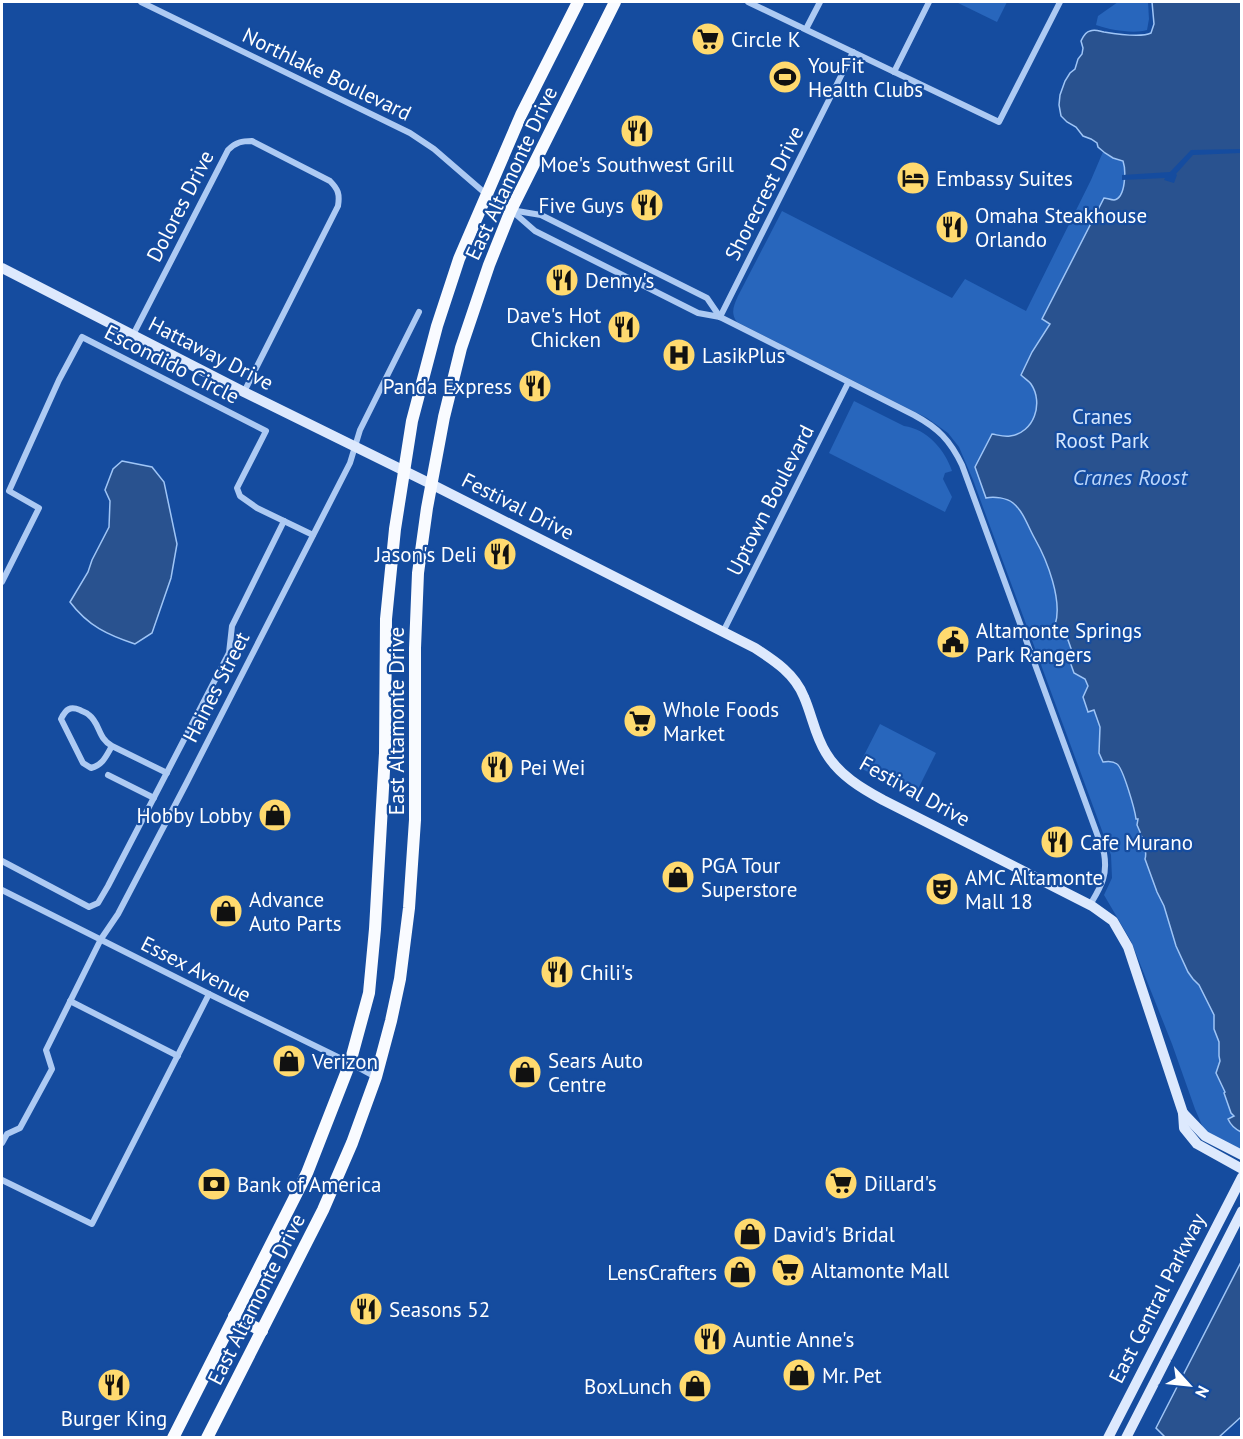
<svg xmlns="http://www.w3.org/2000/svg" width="1243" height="1439" font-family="'PT Sans',sans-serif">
<rect width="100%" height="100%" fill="#154c9f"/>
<!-- green -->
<g fill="#2866bc">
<path d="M956,2H1007L997,22Z"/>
<path d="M1118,2H1148L1149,19L1147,30C1134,34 1110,30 1096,25L1098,16Z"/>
<path d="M1241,123V1149L1236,1150L1204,1130L1195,1109L1172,1044L1131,941L1104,895L1112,878L1111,855L973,480L959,447L948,433L927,418L737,322C730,313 734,305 738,296L782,211L952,298L965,279L1026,311L1091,180L1111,133Z"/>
<path d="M854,401L904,426C927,429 945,450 952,471L945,473L943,479L952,497L945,512L829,453Z"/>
<path d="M880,724L936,753L915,795L858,767Z"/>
</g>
<!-- water -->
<g fill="#29528f" stroke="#9fc5f6" stroke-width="1.5">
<path d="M1152,2H1241V1132C1235,1129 1231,1126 1228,1119L1234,1116L1231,1113L1224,1093L1225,1092L1216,1073L1220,1061L1219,1056V1042L1214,1029V1015L1199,985L1193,979L1188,972L1176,946L1164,906L1157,892L1145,859C1147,853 1144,839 1140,834V832L1137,825L1138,819H1136C1135,810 1123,768 1117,764C1113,761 1108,761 1103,762L1099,753L1100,727L1094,710L1088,712L1083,697L1088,686L1085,679L1074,673L1069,659L1074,657L1068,640L1055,625C1063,601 1047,560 1035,539C1028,527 1024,512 1013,503C1007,498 994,496 986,498L975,467L992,434C998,435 1004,437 1010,436C1034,433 1044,403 1031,384C1029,381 1024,378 1021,375L1032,352L1050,324L1042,319L1104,198C1106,198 1111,200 1114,200C1126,198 1126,170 1123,161L1113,158L1105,153L1098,147L1097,143L1091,139L1083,136L1076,127L1067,122L1061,116L1059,105L1060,95L1065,81L1070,73L1075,69L1078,59L1082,54L1083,48L1081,41C1083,37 1085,32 1090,31C1095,29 1099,31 1104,32C1116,34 1141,38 1151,33L1154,24Z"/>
<path d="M122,461L152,467L164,482L177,544L171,578L152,633L135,644C108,635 88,626 70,602L88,572L92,560L109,527L110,501L105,490L113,469Z"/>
<path d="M1241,1262V1417L1219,1437H1165L1156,1428Z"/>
</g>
<!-- pier -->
<path fill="#154c9f" d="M1241,149V153L1193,155L1176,174L1177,175L1174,183L1164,180L1165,178L1122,180V175L1170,172L1191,150Z"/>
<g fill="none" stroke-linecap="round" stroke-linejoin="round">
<!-- street -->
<g stroke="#adcaf3" stroke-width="6">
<path d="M141,2L410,133L434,149L486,194L511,210L535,231L698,313L720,317L914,415C938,428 950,440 962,465L1104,853C1108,876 1101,886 1090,905"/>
<path d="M748,2L999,122L1060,2"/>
<path d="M806,29L820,2"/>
<path d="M894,72L929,2"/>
<path d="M511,210L541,215L707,298L720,317"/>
<path d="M720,317L853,52"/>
<path d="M133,335L228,150C236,142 242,141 252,141L330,181C338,189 340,194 338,206L244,392"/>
<path d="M2,582L39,508L9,491L59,380L82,337L266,431L237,488L240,496L257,508L313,535"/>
<path d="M723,632L848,383"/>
<path d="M112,746C106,756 103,765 91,768L83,763L61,719C66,709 70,706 80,710C83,712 86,712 89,715C100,723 98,739 112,746L167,773"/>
<path d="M108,775L154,798"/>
<path d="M2,861L89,907L98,903L108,886L229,653L232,626L284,521"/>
<path d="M2,890L209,994L350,1063L376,1077"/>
<path d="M70,1001L178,1056"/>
<path d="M2,1143L7,1134L20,1128L52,1069L46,1050L101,939L118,914L186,784L350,463L360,430L419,312"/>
<path d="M2,1180L92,1224L209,994"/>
</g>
<!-- secondary -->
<g stroke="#dde9fd" stroke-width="10">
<path d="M2,268L244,392L431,484L755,648C775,661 795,674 804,697C812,715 815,736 826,753C839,775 861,788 883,800L1092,906L1113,921L1128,947L1183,1113L1184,1128L1197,1144L1242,1169"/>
<path d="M1183,1113L1205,1136L1242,1155"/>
<path d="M1108,1438L1242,1177"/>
<path d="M1126,1438L1242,1211"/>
</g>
<!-- primary -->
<g stroke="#f9fbff" stroke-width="12">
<path d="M234,1316L262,1331"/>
<path d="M173,1438L307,1173L350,1063L369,993L375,929L385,753L386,619L395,529L412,421L437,326L459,259L521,115L578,2"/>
<path d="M207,1438L323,1210L352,1143L376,1077L391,1021L400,979L409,908L415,820V648L418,573L427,508L444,417L461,348L489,265L511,210L615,2"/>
</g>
</g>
<!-- icons -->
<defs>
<symbol id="supermarket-disc" viewBox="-11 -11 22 22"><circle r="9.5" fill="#ffda6f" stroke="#154c9f"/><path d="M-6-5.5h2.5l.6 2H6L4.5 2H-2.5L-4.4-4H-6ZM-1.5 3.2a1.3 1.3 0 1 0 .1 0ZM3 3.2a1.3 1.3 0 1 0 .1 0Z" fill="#111"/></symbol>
<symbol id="stadium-disc" viewBox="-11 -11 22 22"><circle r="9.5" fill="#ffda6f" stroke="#154c9f"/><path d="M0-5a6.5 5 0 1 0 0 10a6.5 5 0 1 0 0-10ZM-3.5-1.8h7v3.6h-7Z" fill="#111"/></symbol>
<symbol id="restaurant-disc" viewBox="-11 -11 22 22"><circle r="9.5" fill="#ffda6f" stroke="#154c9f"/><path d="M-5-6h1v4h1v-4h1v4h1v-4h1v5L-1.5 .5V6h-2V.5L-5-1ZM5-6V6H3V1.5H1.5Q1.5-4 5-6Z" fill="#111"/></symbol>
<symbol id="hotel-disc" viewBox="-11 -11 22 22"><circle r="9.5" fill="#ffda6f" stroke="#154c9f"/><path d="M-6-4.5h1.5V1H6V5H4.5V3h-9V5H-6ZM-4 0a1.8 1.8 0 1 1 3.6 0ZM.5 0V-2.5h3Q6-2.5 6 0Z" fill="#111"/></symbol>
<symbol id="hospital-disc" viewBox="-11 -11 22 22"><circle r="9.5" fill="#ffda6f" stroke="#154c9f"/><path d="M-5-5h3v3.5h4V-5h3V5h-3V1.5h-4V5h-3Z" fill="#111"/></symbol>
<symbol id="civic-disc" viewBox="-11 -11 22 22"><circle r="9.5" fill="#ffda6f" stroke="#154c9f"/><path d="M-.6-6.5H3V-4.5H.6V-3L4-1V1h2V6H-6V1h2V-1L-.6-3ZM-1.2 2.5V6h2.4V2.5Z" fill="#111"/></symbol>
<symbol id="shop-disc" viewBox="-11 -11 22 22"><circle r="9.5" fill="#ffda6f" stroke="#154c9f"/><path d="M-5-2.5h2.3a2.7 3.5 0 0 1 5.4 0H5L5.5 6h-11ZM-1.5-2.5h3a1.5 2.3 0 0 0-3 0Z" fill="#111"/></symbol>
<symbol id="theatre-disc" viewBox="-11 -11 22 22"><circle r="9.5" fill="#ffda6f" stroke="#154c9f"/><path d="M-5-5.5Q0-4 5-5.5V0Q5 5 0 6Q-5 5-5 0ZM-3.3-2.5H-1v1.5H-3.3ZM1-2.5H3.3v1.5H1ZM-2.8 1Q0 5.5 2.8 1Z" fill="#111"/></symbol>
<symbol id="bank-disc" viewBox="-11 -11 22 22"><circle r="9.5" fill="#ffda6f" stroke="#154c9f"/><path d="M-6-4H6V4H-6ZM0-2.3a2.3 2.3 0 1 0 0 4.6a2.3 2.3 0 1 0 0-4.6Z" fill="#111"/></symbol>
</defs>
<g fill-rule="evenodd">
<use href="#supermarket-disc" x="689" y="20" width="38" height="38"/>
<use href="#stadium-disc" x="766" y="58" width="38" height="38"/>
<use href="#restaurant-disc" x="618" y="112" width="38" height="38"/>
<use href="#hotel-disc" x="894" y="159" width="38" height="38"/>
<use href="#restaurant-disc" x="628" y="186" width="38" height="38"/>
<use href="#restaurant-disc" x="933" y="208" width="38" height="38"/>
<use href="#restaurant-disc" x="543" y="261" width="38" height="38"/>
<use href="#restaurant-disc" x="605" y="308" width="38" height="38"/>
<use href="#hospital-disc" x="660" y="336" width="38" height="38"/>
<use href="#restaurant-disc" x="516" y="367" width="38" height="38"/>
<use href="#restaurant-disc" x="481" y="535" width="38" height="38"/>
<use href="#civic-disc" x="934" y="623" width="38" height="38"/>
<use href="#supermarket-disc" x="621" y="702" width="38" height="38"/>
<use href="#restaurant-disc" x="478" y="748" width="38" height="38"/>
<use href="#shop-disc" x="256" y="796" width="38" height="38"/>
<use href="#restaurant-disc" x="1038" y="823" width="38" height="38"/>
<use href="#shop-disc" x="659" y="858" width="38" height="38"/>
<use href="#theatre-disc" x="923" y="870" width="38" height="38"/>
<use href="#shop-disc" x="207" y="892" width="38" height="38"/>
<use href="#restaurant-disc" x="538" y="953" width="38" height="38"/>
<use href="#shop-disc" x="270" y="1042" width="38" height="38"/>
<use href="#shop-disc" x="506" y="1053" width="38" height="38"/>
<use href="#supermarket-disc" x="822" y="1164" width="38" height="38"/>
<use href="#bank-disc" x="195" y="1165" width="38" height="38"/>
<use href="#shop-disc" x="731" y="1215" width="38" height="38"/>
<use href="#supermarket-disc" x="769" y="1251" width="38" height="38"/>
<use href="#shop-disc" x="721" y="1253" width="38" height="38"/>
<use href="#restaurant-disc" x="347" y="1290" width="38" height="38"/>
<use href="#restaurant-disc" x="691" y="1320" width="38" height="38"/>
<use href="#shop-disc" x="780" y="1356" width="38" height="38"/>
<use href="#restaurant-disc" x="95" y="1366" width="38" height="38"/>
<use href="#shop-disc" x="676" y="1367" width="38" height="38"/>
</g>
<g text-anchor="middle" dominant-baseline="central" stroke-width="4.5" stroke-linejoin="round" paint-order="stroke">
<!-- poi labels -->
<g font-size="21" fill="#fff" stroke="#154c9f" text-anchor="start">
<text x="731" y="39">Circle K</text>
<text x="808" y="65">YouFit<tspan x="808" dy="24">Health Clubs</tspan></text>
<text x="637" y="164" text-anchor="middle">Moe's Southwest Grill</text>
<text x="936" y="178">Embassy Suites</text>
<text x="624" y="205" text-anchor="end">Five Guys</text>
<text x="975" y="215">Omaha Steakhouse<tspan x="975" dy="24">Orlando</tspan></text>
<text x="585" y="280">Denny's</text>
<text x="601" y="315" text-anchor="end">Dave's Hot<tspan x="601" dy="24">Chicken</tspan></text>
<text x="702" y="355">LasikPlus</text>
<text x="512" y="386" text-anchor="end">Panda Express</text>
<text x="477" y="554" text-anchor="end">Jason's Deli</text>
<text x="976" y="630">Altamonte Springs<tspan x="976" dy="24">Park Rangers</tspan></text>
<text x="663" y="709">Whole Foods<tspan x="663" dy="24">Market</tspan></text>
<text x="520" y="767">Pei Wei</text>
<text x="252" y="815" text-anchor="end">Hobby Lobby</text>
<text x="1080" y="842">Cafe Murano</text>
<text x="701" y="865">PGA Tour<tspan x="701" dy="24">Superstore</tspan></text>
<text x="965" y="877">AMC Altamonte<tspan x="965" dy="24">Mall 18</tspan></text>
<text x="249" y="899">Advance<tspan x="249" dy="24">Auto Parts</tspan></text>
<text x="580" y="972">Chili's</text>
<text x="548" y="1060">Sears Auto<tspan x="548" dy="24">Centre</tspan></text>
<text x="312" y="1061">Verizon</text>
<text x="864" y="1183">Dillard's</text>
<text x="237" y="1184">Bank of America</text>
<text x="773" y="1234">David's Bridal</text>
<text x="811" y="1270">Altamonte Mall</text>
<text x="717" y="1272" text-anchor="end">LensCrafters</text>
<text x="389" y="1309">Seasons 52</text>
<text x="733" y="1339">Auntie Anne's</text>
<text x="822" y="1375">Mr. Pet</text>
<text x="672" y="1386" text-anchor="end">BoxLunch</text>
<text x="114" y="1418" text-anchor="middle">Burger King</text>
</g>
<!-- street labels -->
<g font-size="21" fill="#fff" stroke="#154c9f">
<text transform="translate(327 74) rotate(26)">Northlake Boulevard</text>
<text transform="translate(511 173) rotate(-65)">East Altamonte Drive</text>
<text transform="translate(764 193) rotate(-63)">Shorecrest Drive</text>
<text transform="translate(180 206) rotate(-63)">Dolores Drive</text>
<text transform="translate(211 353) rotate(27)">Hattaway Drive</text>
<text transform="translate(172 364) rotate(27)">Escondido Circle</text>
<text transform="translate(770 500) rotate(-63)">Uptown Boulevard</text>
<text transform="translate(518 506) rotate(27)">Festival Drive</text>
<text transform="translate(216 687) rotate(-63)">Haines Street</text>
<text transform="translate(396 721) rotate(-90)">East Altamonte Drive</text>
<text transform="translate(915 791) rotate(29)">Festival Drive</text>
<text transform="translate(196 969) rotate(27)">Essex Avenue</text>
<text transform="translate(1157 1298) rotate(-63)">East Central Parkway</text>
<text transform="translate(256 1299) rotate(-63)">East Altamonte Drive</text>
</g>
<!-- park labels -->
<g font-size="21" fill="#d5e6fd" stroke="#154c9f">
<text x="1102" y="416">Cranes<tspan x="1102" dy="24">Roost Park</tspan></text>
</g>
<!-- water labels -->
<g font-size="22" font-style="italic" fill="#bad5fa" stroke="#154c9f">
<text x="1130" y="477">Cranes Roost</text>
</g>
</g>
<!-- border -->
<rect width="1243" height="1439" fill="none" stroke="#ffffff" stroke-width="6"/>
<!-- north arrow -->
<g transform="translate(1189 1385) rotate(117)" stroke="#154c9f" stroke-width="4.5" paint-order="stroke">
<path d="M0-4.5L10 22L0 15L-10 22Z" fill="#ffffff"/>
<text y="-9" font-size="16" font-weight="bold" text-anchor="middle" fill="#ffffff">N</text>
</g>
</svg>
